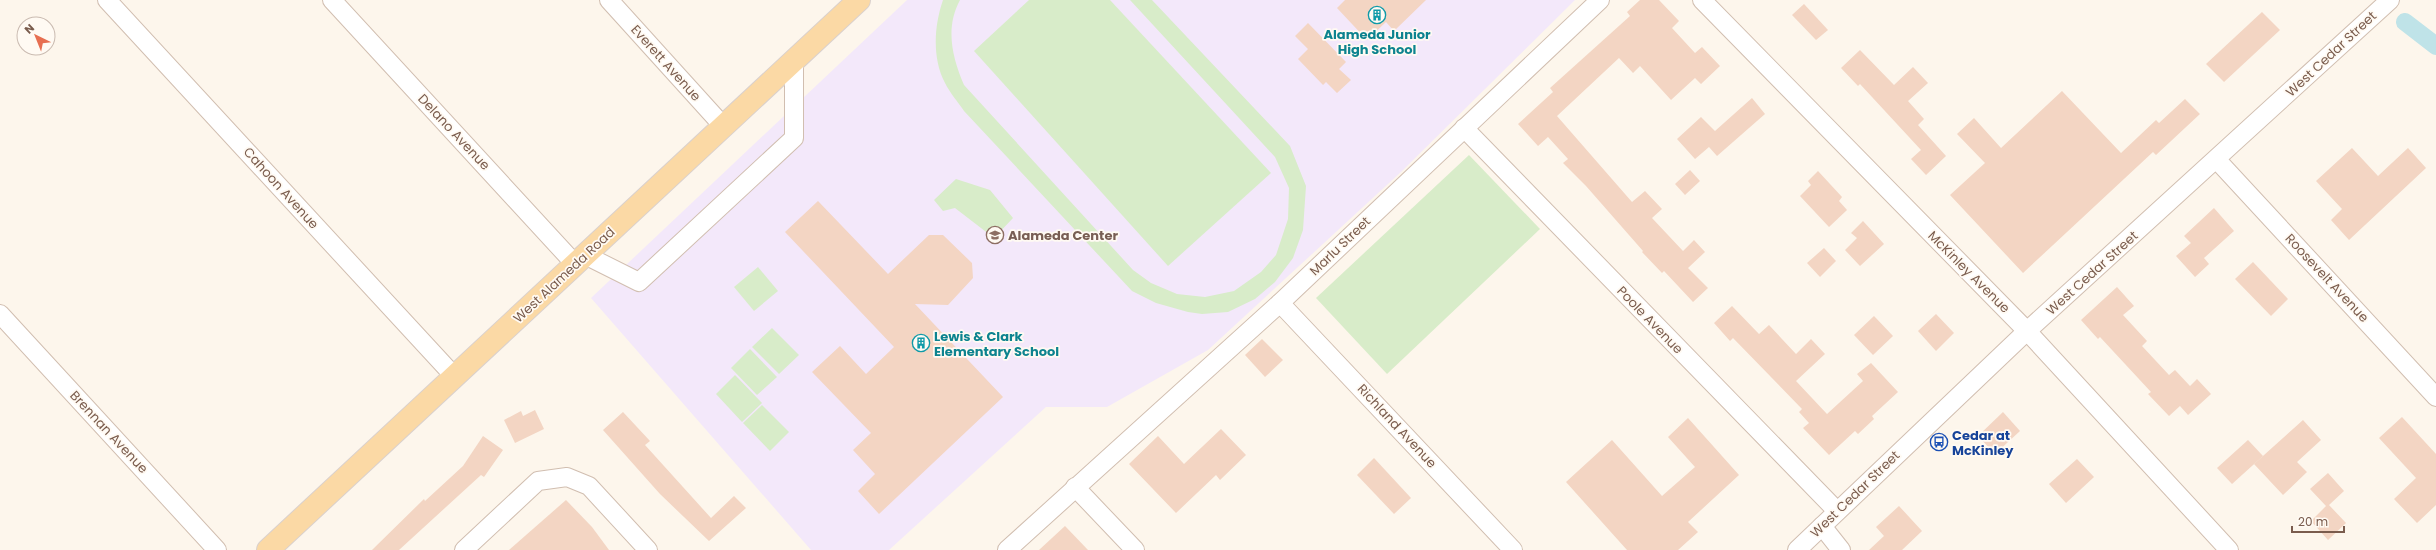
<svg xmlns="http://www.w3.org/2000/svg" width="2436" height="550" font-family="Poppins,sans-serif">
<rect width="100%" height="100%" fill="#fdf6ec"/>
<!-- education -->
<path fill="#f3e8fa" d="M907,0H1575L1401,172L1208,350L1107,407H1046L889,550H811L591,298Z"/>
<!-- green -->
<g fill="#d8ecc9">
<path d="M943,0H960C945,28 952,57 964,85L1133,270L1151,283L1177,294L1205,297L1234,291L1261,272L1276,255L1288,219L1289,188L1275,157L1130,0H1152L1290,146L1306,186L1303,230L1293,258L1275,282L1255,299L1228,312L1202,314L1188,312L1156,303L1132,291L964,111C958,102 950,93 945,83C932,58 934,26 943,0Z"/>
<path d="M1029,0H1110L1271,173L1168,266L974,51Z"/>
<path d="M1469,155L1540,229L1387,374L1316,298Z"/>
<path d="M956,179L990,190L1013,218L994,238L955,208L943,211L934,200Z"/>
<path d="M758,267L778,291L754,311L734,287Z"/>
<path d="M772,328L799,355L779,374L752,347Z"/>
<path d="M750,349L777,377L757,395L731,368Z"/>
<path d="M735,375L762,403L742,422L716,394Z"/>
<path d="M762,405L789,432L770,451L743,423Z"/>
</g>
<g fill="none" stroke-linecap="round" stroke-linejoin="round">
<!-- canal -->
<path stroke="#bfe3e8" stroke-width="18" d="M2405,22L2436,46"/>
</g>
<!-- building -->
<g fill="#f3d5c3">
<path d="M1345,0H1426L1394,31L1386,22L1367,40L1337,8Z"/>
<path d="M1640,0H1659L1679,21L1672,28L1695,53L1702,47L1720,66L1701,84L1695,78L1671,100L1640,66L1633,73L1619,58L1557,116L1632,202L1645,191L1662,209L1652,218L1683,251L1694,240L1705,252L1688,268L1708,288L1693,302L1664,271L1662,273L1642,252L1643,251L1586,186L1563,163L1568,159L1548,137L1538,146L1518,124L1553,92L1550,88L1630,16L1627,12Z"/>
<path d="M1804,4L1828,30L1816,40L1792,15Z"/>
<path d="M2262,12L2280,30L2224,82L2206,64Z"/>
<path d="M1308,23L1346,62L1339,69L1351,80L1337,93L1326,82L1323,85L1298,59L1308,49L1295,36Z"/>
<path d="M1860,50L1894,85L1913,67L1928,83L1908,101L1924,119L1918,125L1946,156L1926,175L1911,159L1921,150L1860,84L1858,86L1841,68Z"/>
<path d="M2062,91L2121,153L2156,120L2159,123L2185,99L2200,114L2156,155L2153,152L2023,273L1950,195L1985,163L1957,134L1974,118L2001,148Z"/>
<path d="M1752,98L1765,114L1717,156L1709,147L1695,159L1677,139L1701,117L1715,131Z"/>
<path d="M2352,148L2378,176L2408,148L2426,168L2349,240L2331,220L2342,209L2316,181Z"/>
<path d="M1690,170L1700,181L1685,195L1675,184Z"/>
<path d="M1818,171L1842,197L1839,201L1847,210L1829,227L1800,196L1811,185L1808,181Z"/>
<path d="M818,201L888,274L929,235H943L972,263L973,278L948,305L915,304L1003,397L879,514L858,491L875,474L853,450L871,433L812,372L840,346L866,374L894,347L785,232Z"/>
<path d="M2214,208L2234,231L2204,258L2209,264L2195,277L2176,256L2191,243L2184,236Z"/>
<path d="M1863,221L1884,244L1860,266L1845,250L1857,238L1851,233Z"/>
<path d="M1824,248L1836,261L1820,277L1807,263Z"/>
<path d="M2253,262L2288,299L2271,316L2235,279Z"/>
<path d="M2117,287L2134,306L2123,315L2147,341L2142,346L2169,375L2175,370L2190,386L2197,379L2211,394L2188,415L2180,406L2169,416L2148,394L2151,392L2100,337L2098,339L2081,320Z"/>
<path d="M1732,306L1759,334L1769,325L1796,354L1811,339L1825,354L1796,381L1827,414L1863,381L1857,374L1871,363L1898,392L1872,416L1874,419L1858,434L1855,431L1829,455L1803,428L1809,423L1799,412L1802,409L1733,338L1730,341L1714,323Z"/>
<path d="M1936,314L1954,333L1936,351L1918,331Z"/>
<path d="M1874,316L1893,336L1873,355L1854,335Z"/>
<path d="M1262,339L1283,360L1265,377L1245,355Z"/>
<path d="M535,410L544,429L515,443L504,420L521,411L523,416Z"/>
<path d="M623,412L650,441L645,445L711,518L734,496L746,508L709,541L660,494L603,430Z"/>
<path d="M2003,412L2020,431L1995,454L1978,436Z"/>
<path d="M2402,417L2436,454V505L2417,523L2394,499L2416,478L2379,438Z"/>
<path d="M1688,418L1739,475L1688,522L1698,532L1678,550H1627L1566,482L1612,440L1662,496L1695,467L1668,437Z"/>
<path d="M2303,420L2321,440L2297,462L2307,472L2283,495L2254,464Z"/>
<path d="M1221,429L1246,455L1220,480L1216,475L1176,513L1129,464L1158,436L1184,464Z"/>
<path d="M483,436L503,450L484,477L481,475L399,550H372L424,499L425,501L463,466Z"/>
<path d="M2248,440L2263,456L2232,484L2217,468Z"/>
<path d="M1374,458L1411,498L1394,514L1357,475Z"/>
<path d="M2077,459L2094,477L2066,503L2049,484Z"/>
<path d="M2328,473L2344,491L2329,505L2346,523L2328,540L2311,521L2326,506L2310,489Z"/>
<path d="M566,500L592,527L609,550H509Z"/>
<path d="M1899,506L1922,531L1902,550H1869L1884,536L1876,527Z"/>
<path d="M1065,526L1088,550H1039Z"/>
</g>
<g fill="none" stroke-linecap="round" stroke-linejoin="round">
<defs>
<g id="minor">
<path d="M107,0L454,376"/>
<path d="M332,0L575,264"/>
<path d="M609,0L724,127"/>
<path d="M1702,0L2027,331L2229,550"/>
<path d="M1464,128L1837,511"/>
<path d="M2217,160L2436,397"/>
<path d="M585,255L639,282L794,138V61"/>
<path d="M1280,303L1513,550"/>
<path d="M0,314L217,550"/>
<path d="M1075,487L1135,550"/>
<path d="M1822,526L1841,550"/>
<path d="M464,550L538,481L567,477L589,486L648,550"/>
<path d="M1007,550L1280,303L1600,0"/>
<path d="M1797,550L2027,331L2390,0"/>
</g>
<path id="major" d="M268,550L859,0"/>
</defs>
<!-- minor casing -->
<use href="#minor" stroke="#d1beb0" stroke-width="20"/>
<!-- major casing -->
<use href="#major" stroke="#dad1cd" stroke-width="24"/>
<!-- minor -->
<use href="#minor" stroke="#fff" stroke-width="18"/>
<!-- major -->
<use href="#major" stroke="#fbd9a5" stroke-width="22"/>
</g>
<!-- icons -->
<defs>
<symbol id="building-ring" viewBox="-11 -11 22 22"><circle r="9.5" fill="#fffaf3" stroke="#0f9aa8" stroke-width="1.5"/><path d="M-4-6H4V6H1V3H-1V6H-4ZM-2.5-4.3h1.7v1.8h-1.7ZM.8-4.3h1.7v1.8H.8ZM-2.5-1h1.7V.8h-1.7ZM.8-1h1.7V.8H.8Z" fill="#0f9aa8"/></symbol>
<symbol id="school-ring" viewBox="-11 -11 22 22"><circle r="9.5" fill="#fffaf3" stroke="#8d6e63" stroke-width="1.5"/><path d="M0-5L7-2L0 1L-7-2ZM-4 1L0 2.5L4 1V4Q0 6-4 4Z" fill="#8d6e63"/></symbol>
<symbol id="bus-ring" viewBox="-11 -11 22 22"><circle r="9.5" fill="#fffaf3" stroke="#1a4fb4" stroke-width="1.5"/><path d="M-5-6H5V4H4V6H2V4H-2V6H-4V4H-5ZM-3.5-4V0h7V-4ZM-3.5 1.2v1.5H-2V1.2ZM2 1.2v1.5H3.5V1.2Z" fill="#1a4fb4"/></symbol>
</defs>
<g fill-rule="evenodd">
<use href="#building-ring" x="1367" y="5" width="20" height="20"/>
<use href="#school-ring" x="985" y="225" width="20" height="20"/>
<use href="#building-ring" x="911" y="333" width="20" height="20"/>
<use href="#bus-ring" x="1929" y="432" width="20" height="20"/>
</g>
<g text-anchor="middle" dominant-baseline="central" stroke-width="3.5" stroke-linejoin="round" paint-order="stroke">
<!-- culture labels -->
<g font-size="13" font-weight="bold" fill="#0d838f" stroke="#fffaf3">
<text x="1377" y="34">Alameda Junior<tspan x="1377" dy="15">High School</tspan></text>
<text x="934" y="336" text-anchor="start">Lewis &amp; Clark<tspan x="934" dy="15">Elementary School</tspan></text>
</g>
<!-- street labels -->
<g font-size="13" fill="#7a5c4d" stroke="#fffaf3">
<text transform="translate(2331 54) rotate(-43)">West Cedar Street</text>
<text transform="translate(666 63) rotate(48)">Everett Avenue</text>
<text transform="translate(454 132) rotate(47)">Delano Avenue</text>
<text transform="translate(281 188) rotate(48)">Cahoon Avenue</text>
<text transform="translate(1340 246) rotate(-44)">Marlu Street</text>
<text transform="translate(1969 272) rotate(45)">McKinley Avenue</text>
<text transform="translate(2092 273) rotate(-42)">West Cedar Street</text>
<text transform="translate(564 275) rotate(-43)">West Alameda Road</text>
<text transform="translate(2327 278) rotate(47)">Roosevelt Avenue</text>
<text transform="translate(1650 320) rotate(46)">Poole Avenue</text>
<text transform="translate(1397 426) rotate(47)">Richland Avenue</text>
<text transform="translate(109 432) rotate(47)">Brennan Avenue</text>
<text transform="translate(1855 494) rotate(-44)">West Cedar Street</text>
</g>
<!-- education labels -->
<g font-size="13" font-weight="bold" fill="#785e54" stroke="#fffaf3" text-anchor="start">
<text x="1008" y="235">Alameda Center</text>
</g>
<!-- transit labels -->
<g font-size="13" font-weight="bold" fill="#164399" stroke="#fffaf3" text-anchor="start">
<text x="1952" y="435">Cedar at<tspan x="1952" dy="15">McKinley</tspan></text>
</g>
</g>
<!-- north arrow -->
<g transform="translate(36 36) rotate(317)"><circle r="19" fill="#fffaf3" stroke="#cabbb1"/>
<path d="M0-3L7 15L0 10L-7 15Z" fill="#e76f51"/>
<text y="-6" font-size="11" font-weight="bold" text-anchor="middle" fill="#7a5c4d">N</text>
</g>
<!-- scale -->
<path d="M2292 526v6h52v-6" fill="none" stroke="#7a5c4d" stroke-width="2"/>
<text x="2298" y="526" font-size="12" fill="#7a5c4d" stroke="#fffaf3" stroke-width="3" paint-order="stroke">20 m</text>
</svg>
